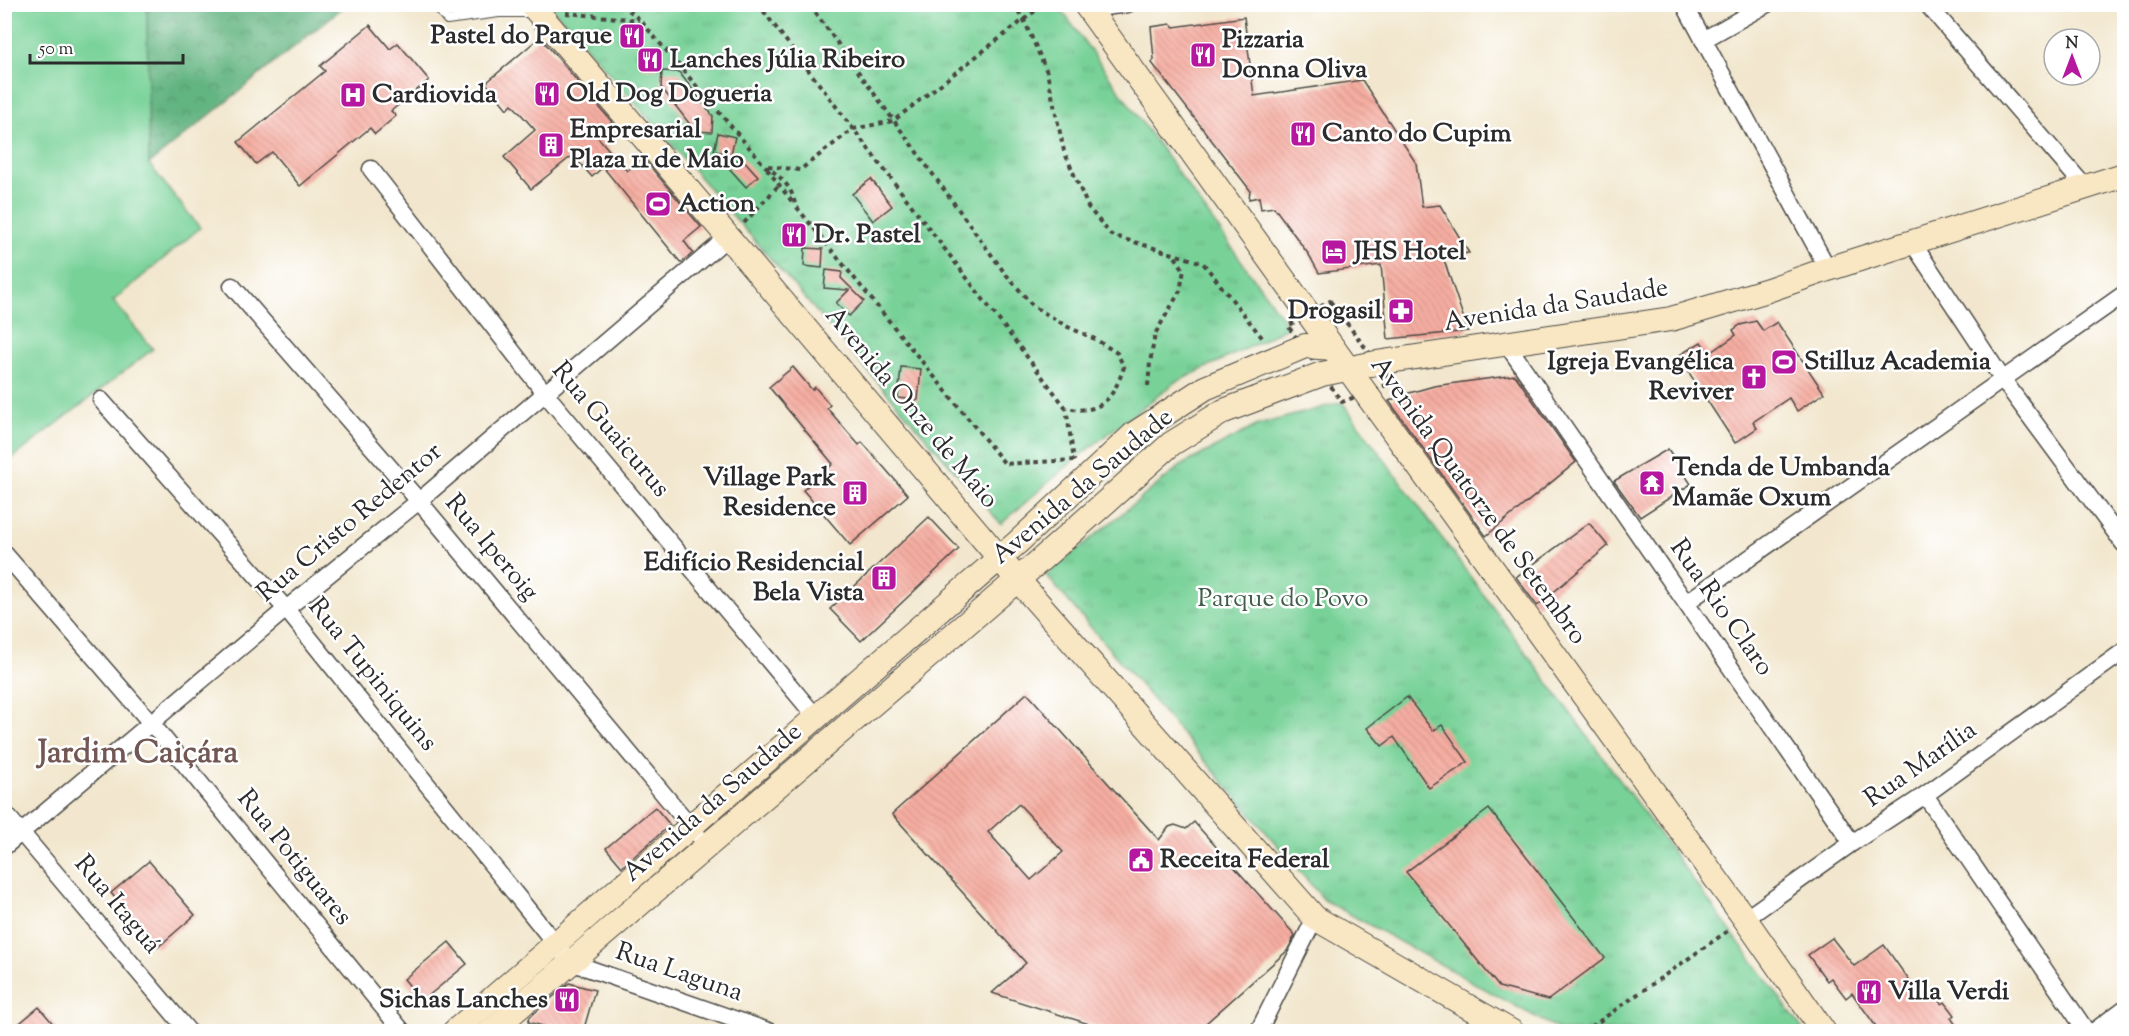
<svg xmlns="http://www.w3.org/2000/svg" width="2129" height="1036" font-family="'Sorts Mill Goudy',serif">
<defs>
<pattern id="forest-crowns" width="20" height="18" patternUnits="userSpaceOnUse" patternTransform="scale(1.5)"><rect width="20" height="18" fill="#62b480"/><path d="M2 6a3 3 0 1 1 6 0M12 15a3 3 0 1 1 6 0" fill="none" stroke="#519369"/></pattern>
<pattern id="park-tufts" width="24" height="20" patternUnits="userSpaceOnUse" patternTransform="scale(1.5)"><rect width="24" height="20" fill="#78d298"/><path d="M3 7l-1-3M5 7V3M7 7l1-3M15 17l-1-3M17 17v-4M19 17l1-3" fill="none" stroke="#68b483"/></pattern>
<pattern id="building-back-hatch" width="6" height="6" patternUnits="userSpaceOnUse" patternTransform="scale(1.5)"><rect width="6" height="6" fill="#f6ada1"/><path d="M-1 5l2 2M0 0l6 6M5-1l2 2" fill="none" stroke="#d3958b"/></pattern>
</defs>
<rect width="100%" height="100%" fill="#fff"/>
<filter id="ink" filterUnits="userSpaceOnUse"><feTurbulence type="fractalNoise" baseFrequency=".0167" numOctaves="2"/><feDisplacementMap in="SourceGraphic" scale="12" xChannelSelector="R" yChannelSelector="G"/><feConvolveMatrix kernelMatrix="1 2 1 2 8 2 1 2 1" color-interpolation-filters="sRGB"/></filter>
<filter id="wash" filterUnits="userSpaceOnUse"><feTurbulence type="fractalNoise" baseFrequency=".008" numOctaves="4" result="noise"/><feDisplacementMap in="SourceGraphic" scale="24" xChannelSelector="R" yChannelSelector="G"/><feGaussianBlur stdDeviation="1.35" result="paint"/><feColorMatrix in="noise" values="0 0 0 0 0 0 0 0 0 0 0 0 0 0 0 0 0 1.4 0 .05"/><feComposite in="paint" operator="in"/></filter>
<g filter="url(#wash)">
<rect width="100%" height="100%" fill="#f2e7ce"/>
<!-- grass -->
<path fill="#78d298" stroke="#527e62" stroke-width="1.5" d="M5,5H147L149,164L200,228L113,301L153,349L5,464Z"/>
<!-- forest -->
<path fill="url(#forest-crowns)" stroke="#467056" stroke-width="1.5" d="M147,5V4L346,5L149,164Z"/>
<!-- park -->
<g fill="url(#park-tufts)" stroke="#527e62" stroke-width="1.5">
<path d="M550,5H1058L1288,326L1264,340L1176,382L1074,460L1001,524Z"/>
<path d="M1342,402L1804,1031H1561L1324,900L1046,575L1182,465L1258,425Z"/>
</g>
<g id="blocks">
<!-- building -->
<g fill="url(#building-back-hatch)" fill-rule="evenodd">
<path d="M1244,17L1254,96L1362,80L1416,163L1422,207L1440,205L1469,253L1443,257L1468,331L1388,339L1381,265L1319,273L1309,255L1274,207L1261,209L1259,197L1249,199L1250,190L1152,63L1154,59L1151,27L1171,24L1174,27Z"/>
<path d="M370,25L390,49L398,43L429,80L391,111L396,116L375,134L370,128L300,186L272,152L256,164L238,142L325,71L320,66Z"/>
<path d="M540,37L612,122L596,135L627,171L643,158L701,227L684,241L693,253L681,263L603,167L592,177L573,155L531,189L504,157L535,130L512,104L507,109L486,83Z"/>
<path d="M642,51L658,52L657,69L641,67Z"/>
<path d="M662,71L679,72L713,116L712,132L695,131L661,87Z"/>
<path d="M718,133L735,137L731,154L714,151Z"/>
<path d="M741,157L758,176L746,187L729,168Z"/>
<path d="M871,179L892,206L873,221L852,194Z"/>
<path d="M785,226L803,227L802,245L784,244Z"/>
<path d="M805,248L823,249L822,268L804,266Z"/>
<path d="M826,270L842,272L841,278L864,301L849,316L836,303L849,290L824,288Z"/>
<path d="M1756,321L1763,331L1777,322L1824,393L1797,411L1789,398L1753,422L1757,428L1735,443L1678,356L1701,342L1709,354L1736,335L1733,330L1740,325Z"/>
<path d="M793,367L812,390L815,387L830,405L827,408L859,445L862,442L908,495L850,545L803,490L833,464L769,387Z"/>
<path d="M901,367L921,369L918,400L898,398Z"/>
<path d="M1515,375L1576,462L1486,536L1389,401L1402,395L1434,386Z"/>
<path d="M1668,449L1691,484L1640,517L1614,481Z"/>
<path d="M929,517L959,549L861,641L830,609Z"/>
<path d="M1589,523L1608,546L1537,606L1516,577Z"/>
<path d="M1027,693L1159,840L1169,827L1175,825L1186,829L1194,822L1295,935L1287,951L1196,1032H1114L992,993L1026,963L892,814ZM1019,804L1063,852L1031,880L988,832Z"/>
<path d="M1407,697L1433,731L1442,725L1468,762L1429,788L1394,737L1382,746L1367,728Z"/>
<path d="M655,807L670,825L622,867L606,848Z"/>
<path d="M1489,809L1605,958L1548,1000L1499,987L1406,872Z"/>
<path d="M149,861L195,915L157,948L111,893Z"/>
<path d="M1832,938L1854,966L1884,945L1918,993L1925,988L1931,996L1934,993L1942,1004L1945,1002L1955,1015L1951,1018L1961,1032H1880L1852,993L1846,998L1831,978L1827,981L1808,955Z"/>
<path d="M449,942L467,964L422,1001L404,979Z"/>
<path d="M569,983L595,990L583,1032H549L550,1028L528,1022L530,1017Z"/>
<path d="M39,1007L60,1032H9Z"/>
</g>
</g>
</g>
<g filter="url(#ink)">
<use href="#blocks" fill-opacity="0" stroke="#494743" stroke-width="1.5"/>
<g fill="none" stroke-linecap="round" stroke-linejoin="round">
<defs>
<path id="lane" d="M434,4L447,20L499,13H534"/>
<g id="street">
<path d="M1684,4L1828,269"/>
<path d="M1927,4L2084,186"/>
<path d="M1088,9L1128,4"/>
<path d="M1703,40L1767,4"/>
<path d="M371,169L544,392L816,717"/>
<path d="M1912,242L2003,380L2124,544"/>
<path d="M232,286L419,501L697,834"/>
<path d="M1506,343L1852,843"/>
<path d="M101,400L286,609L570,962L771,1032"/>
<path d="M4,553L152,724L403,1032"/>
<path d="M1687,602L2124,294"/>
<path d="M1925,795L2087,1032"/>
<path d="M4,812L189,1032"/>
<path d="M4,847L286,609L419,501L728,237"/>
<path d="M1745,919L1852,843L1925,795L2124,651"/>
<path d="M1258,1032L1315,918"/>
<path d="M2093,1032L2124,1009"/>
</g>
<g id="secondary">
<path d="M531,4L1018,580L1315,918L1512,1032"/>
<path d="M1085,4L1745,919L1824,1032"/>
<path d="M454,1032L1018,542L1134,434L1205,388L1305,346L1333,348"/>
<path d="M490,1032L1036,564L1171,444L1224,411L1322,374L1376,363L1671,319L1768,290L1828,269L2124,175"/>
</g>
</defs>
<!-- lane casing -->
<use href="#lane" stroke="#494743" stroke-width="10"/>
<!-- street casing -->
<use href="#street" stroke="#494743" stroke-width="19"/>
<!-- secondary casing -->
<use href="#secondary" stroke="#494743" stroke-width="26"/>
<!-- path -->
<g stroke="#494743" stroke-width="4" stroke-dasharray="4.5 4.5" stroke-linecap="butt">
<path d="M622,4L640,20L765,166C779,175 793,187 795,205L1005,464L1074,460L1066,408"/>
<path d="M758,4L1066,408C1101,415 1113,399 1124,367L1117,353L1095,339L1068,327L1033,306L1004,272L809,4"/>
<path d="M1013,4L1024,20L1047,72L1064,151L1088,207L1111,235L1203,263L1264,340"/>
<path d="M566,13L639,20"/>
<path d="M768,166L800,170L853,129L893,121L1044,4"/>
<path d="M767,169L793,203"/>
<path d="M744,223L779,185"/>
<path d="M1330,301L1392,383L1342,402L1288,326Z"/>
<path d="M1148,386L1150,363L1155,334L1180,291L1184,270L1174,255"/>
<path d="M1584,1032L1729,930"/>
</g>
<!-- lane -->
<use href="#lane" stroke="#fff" stroke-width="8"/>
<!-- street -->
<use href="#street" stroke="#fff" stroke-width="16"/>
<!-- secondary -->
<use href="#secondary" stroke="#f9e7c3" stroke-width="24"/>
</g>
</g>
<!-- icons -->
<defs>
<symbol id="restaurant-square" viewBox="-11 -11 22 22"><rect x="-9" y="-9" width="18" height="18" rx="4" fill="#b5179e" stroke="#fff"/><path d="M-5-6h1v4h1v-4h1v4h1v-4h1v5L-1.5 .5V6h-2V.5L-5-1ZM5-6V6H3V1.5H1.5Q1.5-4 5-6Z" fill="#fff"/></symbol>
<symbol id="hospital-square" viewBox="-11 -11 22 22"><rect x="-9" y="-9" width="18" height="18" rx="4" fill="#b5179e" stroke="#fff"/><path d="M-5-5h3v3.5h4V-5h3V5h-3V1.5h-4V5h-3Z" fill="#fff"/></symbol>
<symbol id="building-square" viewBox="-11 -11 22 22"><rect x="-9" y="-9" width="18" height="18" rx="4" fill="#b5179e" stroke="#fff"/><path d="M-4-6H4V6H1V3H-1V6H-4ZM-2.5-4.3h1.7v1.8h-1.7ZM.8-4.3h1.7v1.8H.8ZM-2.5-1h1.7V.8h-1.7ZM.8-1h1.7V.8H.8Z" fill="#fff"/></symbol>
<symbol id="stadium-square" viewBox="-11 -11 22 22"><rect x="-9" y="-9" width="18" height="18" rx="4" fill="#b5179e" stroke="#fff"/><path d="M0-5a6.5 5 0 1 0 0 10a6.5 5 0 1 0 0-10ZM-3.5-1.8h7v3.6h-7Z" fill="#fff"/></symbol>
<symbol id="hotel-square" viewBox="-11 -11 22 22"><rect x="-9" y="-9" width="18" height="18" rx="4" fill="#b5179e" stroke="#fff"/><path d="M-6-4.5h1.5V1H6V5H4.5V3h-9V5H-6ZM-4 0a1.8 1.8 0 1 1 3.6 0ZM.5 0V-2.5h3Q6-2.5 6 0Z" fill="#fff"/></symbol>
<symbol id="pharmacy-square" viewBox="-11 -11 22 22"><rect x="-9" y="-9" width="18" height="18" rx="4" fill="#b5179e" stroke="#fff"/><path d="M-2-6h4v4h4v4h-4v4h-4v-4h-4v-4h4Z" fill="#fff"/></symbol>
<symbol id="church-square" viewBox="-11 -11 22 22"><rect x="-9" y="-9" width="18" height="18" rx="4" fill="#b5179e" stroke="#fff"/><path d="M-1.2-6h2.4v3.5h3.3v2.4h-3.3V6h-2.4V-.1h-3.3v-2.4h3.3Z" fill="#fff"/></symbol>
<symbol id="temple-square" viewBox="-11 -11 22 22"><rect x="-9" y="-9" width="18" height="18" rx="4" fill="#b5179e" stroke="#fff"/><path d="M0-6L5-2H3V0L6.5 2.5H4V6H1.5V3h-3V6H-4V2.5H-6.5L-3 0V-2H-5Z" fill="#fff"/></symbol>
<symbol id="civic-square" viewBox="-11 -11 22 22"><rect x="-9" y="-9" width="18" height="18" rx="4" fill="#b5179e" stroke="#fff"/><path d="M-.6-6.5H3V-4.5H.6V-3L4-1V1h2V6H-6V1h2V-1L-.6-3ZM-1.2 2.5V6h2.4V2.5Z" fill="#fff"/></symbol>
</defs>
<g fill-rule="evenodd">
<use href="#restaurant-square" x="617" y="21" width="30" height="30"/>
<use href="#restaurant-square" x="1188" y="40" width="30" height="30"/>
<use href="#restaurant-square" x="635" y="45" width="30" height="30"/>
<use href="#restaurant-square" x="532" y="79" width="30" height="30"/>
<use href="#hospital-square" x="338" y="80" width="30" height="30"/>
<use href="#restaurant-square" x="1288" y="119" width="30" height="30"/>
<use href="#building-square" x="536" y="130" width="30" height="30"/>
<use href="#stadium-square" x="643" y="189" width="30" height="30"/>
<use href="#restaurant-square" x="779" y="220" width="30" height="30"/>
<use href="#hotel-square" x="1319" y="237" width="30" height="30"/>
<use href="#pharmacy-square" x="1386" y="296" width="30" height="30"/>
<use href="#stadium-square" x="1769" y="347" width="30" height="30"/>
<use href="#church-square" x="1739" y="362" width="30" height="30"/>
<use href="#temple-square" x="1637" y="468" width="30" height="30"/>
<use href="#building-square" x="840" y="478" width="30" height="30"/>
<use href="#building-square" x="869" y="563" width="30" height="30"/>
<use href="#civic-square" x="1126" y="845" width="30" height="30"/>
<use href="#restaurant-square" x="1854" y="977" width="30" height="30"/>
<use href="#restaurant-square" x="552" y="985" width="30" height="30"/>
</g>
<g text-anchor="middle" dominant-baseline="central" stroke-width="5" stroke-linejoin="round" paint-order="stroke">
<!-- poi labels -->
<g font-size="26" font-weight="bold" fill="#2b2b2b" stroke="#fff" text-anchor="start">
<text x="612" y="36" text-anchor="end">Pastel do Parque</text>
<text x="1222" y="40">Pizzaria<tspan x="1222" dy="30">Donna Oliva</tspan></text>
<text x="670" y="60">Lanches Júlia Ribeiro</text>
<text x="566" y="94">Old Dog Dogueria</text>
<text x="372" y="95">Cardiovida</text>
<text x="570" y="130">Empresarial<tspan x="570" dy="30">Plaza 11 de Maio</tspan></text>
<text x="1322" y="134">Canto do Cupim</text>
<text x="678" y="204">Action</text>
<text x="814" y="235">Dr. Pastel</text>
<text x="1354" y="252">JHS Hotel</text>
<text x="1382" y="311" text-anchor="end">Drogasil</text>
<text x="1734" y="362" text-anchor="end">Igreja Evangélica<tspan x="1734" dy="30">Reviver</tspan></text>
<text x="1804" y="362">Stilluz Academia</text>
<text x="1672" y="468">Tenda de Umbanda<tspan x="1672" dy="30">Mamãe Oxum</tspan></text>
<text x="836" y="478" text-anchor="end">Village Park<tspan x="836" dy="30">Residence</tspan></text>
<text x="864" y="563" text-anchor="end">Edifício Residencial<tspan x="864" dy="30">Bela Vista</tspan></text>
<text x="1160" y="860">Receita Federal</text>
<text x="1888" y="992">Villa Verdi</text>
<text x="548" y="1000" text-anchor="end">Sichas Lanches</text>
</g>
<!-- street labels -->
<g font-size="26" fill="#2b2b2b" stroke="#fff">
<text transform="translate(1556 306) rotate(-9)">Avenida da Saudade</text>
<text transform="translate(911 408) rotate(50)">Avenida Onze de Maio</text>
<text transform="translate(610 430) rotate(50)">Rua Guaicurus</text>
<text transform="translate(1083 487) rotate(-40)">Avenida da Saudade</text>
<text transform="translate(1478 501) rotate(54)">Avenida Quatorze de Setembro</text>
<text transform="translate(350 523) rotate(-40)">Rua Cristo Redentor</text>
<text transform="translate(491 548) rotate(50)">Rua Iperoig</text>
<text transform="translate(1721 608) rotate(55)">Rua Rio Claro</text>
<text transform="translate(372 675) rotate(51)">Rua Tupiniquins</text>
<text transform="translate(1921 765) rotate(-35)">Rua Marília</text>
<text transform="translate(713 803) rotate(-41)">Avenida da Saudade</text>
<text transform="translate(294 858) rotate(51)">Rua Potiguares</text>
<text transform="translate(117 905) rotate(50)">Rua Itaguá</text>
<text transform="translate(679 973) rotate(19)">Rua Laguna</text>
</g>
<!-- park labels -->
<g font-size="26" fill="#425d4c" stroke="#fff">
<text x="1283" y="599">Parque do Povo</text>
</g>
<!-- district labels -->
<g font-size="32" font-weight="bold" fill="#725854" stroke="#fff">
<text x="138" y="754">Jardim Caiçára</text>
</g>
</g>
<!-- margin -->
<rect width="2129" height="1036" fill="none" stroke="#fff" stroke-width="24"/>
<!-- north arrow -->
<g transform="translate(2072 57)"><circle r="28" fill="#ffffff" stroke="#aaaaaa" stroke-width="1.5"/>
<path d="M0-4.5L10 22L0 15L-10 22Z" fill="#b5179e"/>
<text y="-9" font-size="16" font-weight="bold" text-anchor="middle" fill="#2b2b2b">N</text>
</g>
<!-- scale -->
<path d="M30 54v9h153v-9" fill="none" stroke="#2b2b2b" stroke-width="3"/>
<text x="39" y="54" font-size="18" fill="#2b2b2b" stroke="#ffffff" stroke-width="4.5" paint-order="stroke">50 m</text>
</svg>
